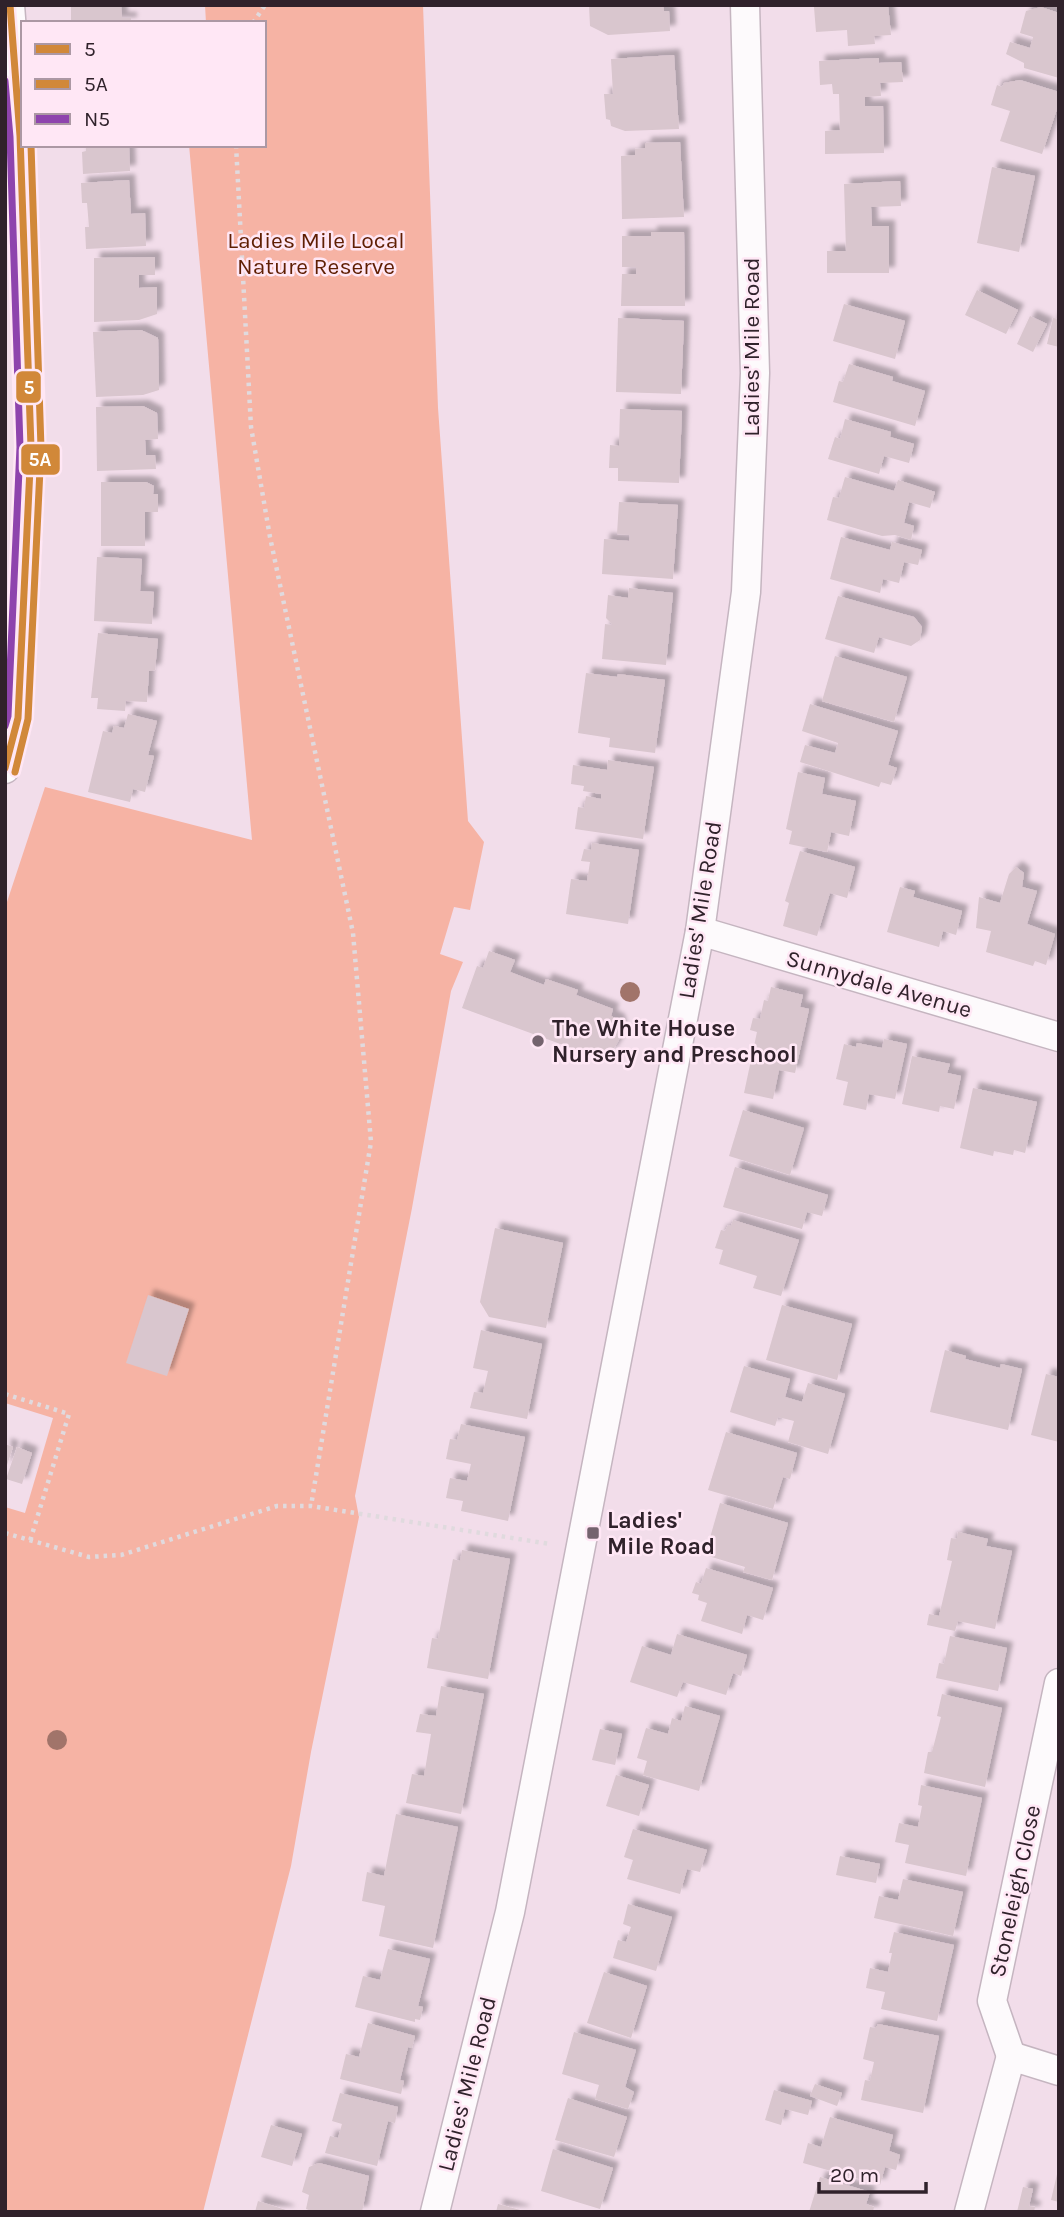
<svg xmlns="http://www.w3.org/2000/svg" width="1064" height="2217" font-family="Karla,sans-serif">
<defs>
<filter id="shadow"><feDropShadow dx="6" dy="-6" stdDeviation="2" flood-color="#0004"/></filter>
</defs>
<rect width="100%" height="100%" fill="#f2ddea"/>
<!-- green -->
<path fill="#f6b3a4" d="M205,5H423L438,408L468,821L484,842L470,910L454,907L440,954L463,962L451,991L412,1208L355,1496L359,1517L311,1752L291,1866L203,2212H5V1507L25,1513L53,1418L5,1403V908L45,787L252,840L189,145H264V23H206Z"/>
<!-- building -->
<g fill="#d9c6ce" filter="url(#shadow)">
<path d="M71,5H121L122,18H131V23H71Z"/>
<path d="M589,5H663L664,11H669L670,31L608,35L590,26Z"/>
<path d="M831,5H888L891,35L874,36L875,44L848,46L847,30L816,32L814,7Z"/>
<path d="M1041,7L1059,13V78L1024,68V63L1006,54L1010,42L1030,48L1033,37L1020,33L1026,11Z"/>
<path d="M674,55L679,129L625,131L611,126L610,120L606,119L604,94H613L611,59Z"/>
<path d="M879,58V63L901,62L903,82L880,83L881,96L865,97V106H883L884,153L825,154V131L840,130L839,94H833L832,84L820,85L819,61Z"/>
<path d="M1020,80L1059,92V103L1042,154L1000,141L1010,111L991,105L997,85L1002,87L1004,83Z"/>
<path d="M680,142L684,217L622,219L621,156L635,155V149L645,148V143Z"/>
<path d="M86,145H129L130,171L83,174L82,152L86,151Z"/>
<path d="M992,167L1035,176L1019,252L977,243Z"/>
<path d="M129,180L131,214L145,213L146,246L86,249L85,227H89L87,203H82L81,183Z"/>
<path d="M900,181L901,206L871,207L872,226H889V273H827V251H846L844,184Z"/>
<path d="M651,232H684L685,306H621L622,274H636V267H622V236H651Z"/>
<path d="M155,257V275H139V288L157,287V314L139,320L94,322V258Z"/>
<path d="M977,290L1018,310L1006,334L965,315Z"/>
<path d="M844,304L905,321L895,359L833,341Z"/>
<path d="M1030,316L1047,324L1033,352L1017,344Z"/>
<path d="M618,318L684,321L681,394L616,392Z"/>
<path d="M1053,318L1059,319V347L1047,344Z"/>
<path d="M141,330L158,338L159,390L143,395L96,397L93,332Z"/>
<path d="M849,364L893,377L892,381L925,391L915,426L833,402L839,381L843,382Z"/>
<path d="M143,406L157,413L158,439L145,440L146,455H155L156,469L97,471L96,407Z"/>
<path d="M620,409L682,411L679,483L618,481V468H609L610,445L619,446Z"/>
<path d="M845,419L891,432L890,437L914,444L909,463L884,456L879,474L828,459L835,437L840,439Z"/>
<path d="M845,477L894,491L898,480L935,492L930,508L909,502L904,523L914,526L911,540L895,535L882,536L827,520L833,497L839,498Z"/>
<path d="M101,482H146L154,486L153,494H158V512H145V546H101Z"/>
<path d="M619,502L678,505L673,579L602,574L604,539L629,541L630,535L617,534Z"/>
<path d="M841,537L890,550L892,542L922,550L918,565L904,562L899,583L883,579L880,593L830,579Z"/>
<path d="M97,557L142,559L140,591L154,592L152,624L94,621Z"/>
<path d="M629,588L673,593L666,665L602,659L605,624L613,625L606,618L608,595L628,598Z"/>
<path d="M838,596L914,617L922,627L920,640L911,646L879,637L874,653L825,639Z"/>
<path d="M98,633L158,639L155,670L149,671L147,702L126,701L125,711L97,709L98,698H91Z"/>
<path d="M835,656L907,677L894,722L822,701Z"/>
<path d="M586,673L617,677L618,674L665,680L655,753L609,747L610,738L578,733Z"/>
<path d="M810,704L898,731L888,765L897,768L891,785L881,782L879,787L800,762L805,745L835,753L838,743L802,731Z"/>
<path d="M128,714L157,721L148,755L154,756L145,792L133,789L130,802L88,792L103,731L112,733L114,726L124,728Z"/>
<path d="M608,760L654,767L643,839L575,829L578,807L584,808L586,796L601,799V794L583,791L584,786L571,784L573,765L607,770Z"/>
<path d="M798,772L825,778L822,794L856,801L849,836L831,832L827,852L789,844L792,831L786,829Z"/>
<path d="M592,843L639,850L628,924L566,914L571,879L587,881L590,862L581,861L584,849L591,850Z"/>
<path d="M800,851L855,867L847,898L830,893L817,936L783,926L789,903L785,901Z"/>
<path d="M1016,867L1024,873L1022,887L1037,891L1027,924L1055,934L1046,965L1035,961L1033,966L986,952L991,931L976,928L979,897L1000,903L1009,874Z"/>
<path d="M900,887L915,891L913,897L962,911L956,935L943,931L939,947L887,932Z"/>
<path d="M489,951L515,960L510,972L544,985L546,979L578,990L576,995L613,1009L611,1016L619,1020L621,1029L619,1040L611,1053L595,1052L593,1056L462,1008L477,966L483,968Z"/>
<path d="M771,987L803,995L800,1007L809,1009L795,1073L779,1070L773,1099L744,1093L757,1032L750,1030L753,1018L760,1019L764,1000L768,1001Z"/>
<path d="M884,1039L907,1044L895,1099L869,1094L866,1110L843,1105L848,1082L836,1079L844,1044L856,1047L857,1043L882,1048Z"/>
<path d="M912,1056L950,1064L947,1073L961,1076L954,1109L940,1106L939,1112L902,1104Z"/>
<path d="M973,1088L1037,1102L1025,1153L1014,1150L1013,1155L994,1151L993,1156L960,1148Z"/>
<path d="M743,1110L804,1128L790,1175L729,1156Z"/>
<path d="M735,1167L828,1195L822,1216L807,1212L802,1229L723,1207Z"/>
<path d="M733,1220L799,1240L781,1296L753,1288L757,1276L719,1264L723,1250L715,1248L721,1230L725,1231L728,1225L731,1226Z"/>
<path d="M495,1228L563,1243L546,1328L489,1317L480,1302Z"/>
<path d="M148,1295L189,1309L167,1376L126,1363Z"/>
<path d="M782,1305L852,1324L837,1380L766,1360Z"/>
<path d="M481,1330L542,1344L527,1419L470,1408L474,1392L483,1393L488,1371L473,1368Z"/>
<path d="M945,1350L966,1356L965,1359L1000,1368L1001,1364L1022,1369L1008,1430L930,1412Z"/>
<path d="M744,1366L790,1379L785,1397L802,1402L808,1383L845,1394L828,1454L788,1442L794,1421L778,1417L775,1426L730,1412Z"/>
<path d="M1046,1374L1059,1377V1442L1031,1435Z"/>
<path d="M461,1424L525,1437L508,1521L461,1511L463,1501L446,1498L450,1478L467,1481L471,1464L446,1459L450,1439L457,1440Z"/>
<path d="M726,1432L797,1453L790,1479L783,1477L773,1509L708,1490Z"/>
<path d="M5,1444L13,1447L6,1468H5Z"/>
<path d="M17,1447L32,1453L22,1484L6,1479Z"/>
<path d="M720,1503L788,1523L772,1580L743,1572L745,1567L705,1555Z"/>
<path d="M958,1532L988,1539L986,1546L1012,1551L995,1629L958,1621L955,1631L927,1625L929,1614L939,1616L952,1561L947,1560L951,1538L957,1539Z"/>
<path d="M462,1550L510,1559L488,1679L427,1668L432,1638L438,1639L453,1559L460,1561Z"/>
<path d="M706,1568L773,1588L763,1620L747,1615L742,1634L701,1621L707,1603L698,1600L699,1595L692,1593L696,1582L701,1584Z"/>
<path d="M677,1634L747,1655L741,1676L733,1673L726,1695L683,1682L677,1697L630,1682L642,1646L671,1655Z"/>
<path d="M950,1636L1007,1648L998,1691L936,1678L939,1663L944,1664Z"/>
<path d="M441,1686L484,1694L461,1814L406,1803L412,1774L424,1776L431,1734L416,1732L420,1714L436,1716Z"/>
<path d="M942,1694L1002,1708L985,1787L924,1773L928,1752H932L941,1717L937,1716Z"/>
<path d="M685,1706L720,1716L699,1791L643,1775L647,1761L637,1758L646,1728L668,1734L672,1718L681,1721Z"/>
<path d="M600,1729L622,1734L615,1765L592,1760Z"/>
<path d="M616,1775L649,1785L639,1816L606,1806Z"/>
<path d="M921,1785L982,1798L966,1876L905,1863L909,1845L895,1842L899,1823L918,1827L922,1806L918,1805Z"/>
<path d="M396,1814L458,1827L433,1948L379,1936L385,1906L362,1901L367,1872L384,1876Z"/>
<path d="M633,1829L707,1850L700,1872L687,1869L680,1894L627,1879L633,1860L624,1857Z"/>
<path d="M840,1856L880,1864L876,1883L836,1875Z"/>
<path d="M903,1879L963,1892L953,1936L874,1918L879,1896L898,1900Z"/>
<path d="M628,1904L672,1917L656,1971L613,1958L618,1940L626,1942L631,1927L623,1924Z"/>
<path d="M894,1932L954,1945L937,2021L881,2009L885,1992L866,1988L870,1968L888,1972L892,1953H889Z"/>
<path d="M388,1949L430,1959L418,2006L423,2007L420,2020L415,2019V2022L355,2007L363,1976L380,1980Z"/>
<path d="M604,1972L647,1986L631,2038L587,2023Z"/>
<path d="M368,2023L415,2036L412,2048L408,2047L400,2080L404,2081L401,2094L340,2079L346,2054L359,2057Z"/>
<path d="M878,2024L939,2036L923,2113L861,2100L865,2080L870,2081L874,2062L863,2059L870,2027L876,2028Z"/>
<path d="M574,2032L636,2050L625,2087L634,2092L628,2109L595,2099L599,2085L562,2074Z"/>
<path d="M815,2084L842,2093L837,2106L810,2096Z"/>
<path d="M774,2090L812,2101L808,2115L785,2109L781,2125L765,2120Z"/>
<path d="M340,2093L398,2107L395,2123L388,2121L377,2166L325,2153L330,2136L338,2138L342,2124L332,2121Z"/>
<path d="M568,2098L627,2117L614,2157L555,2140Z"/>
<path d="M830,2117L893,2135L889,2151L900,2155L896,2170L885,2167L880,2185L803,2163L808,2143L821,2147Z"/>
<path d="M271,2125L302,2134L292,2166L261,2157Z"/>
<path d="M553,2149L613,2168L600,2209L541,2191Z"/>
<path d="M319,2163L369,2176L362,2212H314L306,2209L309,2195L302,2192L309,2167Z"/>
<path d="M1058,2170H1059V2202L1051,2200Z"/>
<path d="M820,2177L870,2192L866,2204L874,2207L873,2212H809Z"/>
<path d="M1023,2187L1033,2189L1029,2206L1035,2207L1034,2212H1017Z"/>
<path d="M258,2201L289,2211L288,2212H255Z"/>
<path d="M498,2204L524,2211L523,2212H496Z"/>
</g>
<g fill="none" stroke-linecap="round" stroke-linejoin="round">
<defs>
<g id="minor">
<path d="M5,769L18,718L31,447L20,136L10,5"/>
<path d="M700,931L1059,1037"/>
<path d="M1011,2056L992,2001L1059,1683"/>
<path d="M435,2212L510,1912L700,931L746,592L755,373L745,5"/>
<path d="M969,2212L1011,2056L1059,2071"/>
</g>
</defs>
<!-- minor casing -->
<use href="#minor" stroke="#c5b5c0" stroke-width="31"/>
<!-- path -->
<g stroke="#e0dade" stroke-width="4.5" stroke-dasharray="3.5 5" stroke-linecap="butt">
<path d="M253,23L265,5"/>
<path d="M236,145L251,427L270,537L353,933L371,1142L311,1506"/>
<path d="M5,1394L69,1414L30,1541"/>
<path d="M5,1533L89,1557L121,1555L277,1506H311L550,1544"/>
</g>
<!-- minor -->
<use href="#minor" stroke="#fdfafc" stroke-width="28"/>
<defs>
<path id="bus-1" d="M5,768L18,718L31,447L20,136L10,5"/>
<path id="bus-2" d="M15,772L28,719L41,448L31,145"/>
<path id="bus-3" d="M5,81L10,137L20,447L8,716L5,726"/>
</defs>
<!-- bus-1 casing -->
<use href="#bus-1" stroke="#ffe7f5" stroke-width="12"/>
<!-- bus-2 casing -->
<use href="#bus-2" stroke="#ffe7f5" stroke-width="12"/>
<!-- bus-3 casing -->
<use href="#bus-3" stroke="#ffe7f5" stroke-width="12"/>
<!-- bus-1 -->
<use href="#bus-1" stroke="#d18839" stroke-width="7"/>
<!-- bus-2 -->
<use href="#bus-2" stroke="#d18839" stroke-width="7"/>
<!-- bus-3 -->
<use href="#bus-3" stroke="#8e44ad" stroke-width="7"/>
</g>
<!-- trees -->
<g fill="#a1746a">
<circle cx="630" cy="992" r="10"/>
<circle cx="57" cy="1740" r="10"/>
</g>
<!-- markers -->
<g fill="#74636e" stroke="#ffe7f5" stroke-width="2.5">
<circle cx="538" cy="1041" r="7"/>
<rect x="586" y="1526" width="14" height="14" rx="3.5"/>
</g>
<g text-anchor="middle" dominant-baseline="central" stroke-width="5" stroke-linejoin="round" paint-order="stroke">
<!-- park labels -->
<g font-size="23" fill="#5f1e02" stroke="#ffe7f5">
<text x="316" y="240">Ladies Mile Local<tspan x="316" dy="26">Nature Reserve</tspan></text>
</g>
<!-- street labels -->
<g font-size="23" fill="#30222b" stroke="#ffe7f5">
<text transform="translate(751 347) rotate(-90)">Ladies' Mile Road</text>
<text transform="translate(700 910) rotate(-81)">Ladies' Mile Road</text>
<text transform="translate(879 984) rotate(16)">Sunnydale Avenue</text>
<text transform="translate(1015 1891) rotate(-78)">Stoneleigh Close</text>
<text transform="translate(467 2084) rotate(-76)">Ladies' Mile Road</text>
</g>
<!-- poi labels -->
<g font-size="23" font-weight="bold" fill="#30222b" stroke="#ffe7f5" text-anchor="start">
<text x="552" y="1028">The White House<tspan x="552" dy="26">Nursery and Preschool</tspan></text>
<text x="607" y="1520">Ladies'<tspan x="607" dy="26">Mile Road</tspan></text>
</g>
</g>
<g stroke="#ffe7f5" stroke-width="2.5">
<rect x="15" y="370" width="27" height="34" rx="7" fill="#d18839"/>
<rect x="20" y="443" width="41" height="33" rx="7" fill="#d18839"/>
</g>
<g font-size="19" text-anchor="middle" font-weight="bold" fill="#fff">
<text x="29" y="394">5</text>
<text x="40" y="466">5A</text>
</g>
<!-- border -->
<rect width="1064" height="2217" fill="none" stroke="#30222b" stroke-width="14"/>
<!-- legend -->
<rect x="21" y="21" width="245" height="126" fill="#ffe7f5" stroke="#ac98a4" stroke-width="2"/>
<rect x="35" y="44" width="35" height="10" fill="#d18839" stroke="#ac98a4" stroke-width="2"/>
<text x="84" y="56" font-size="21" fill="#30222b">5</text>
<rect x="35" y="79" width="35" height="10" fill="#d18839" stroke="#ac98a4" stroke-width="2"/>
<text x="84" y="91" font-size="21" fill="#30222b">5A</text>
<rect x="35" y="114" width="35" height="10" fill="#8e44ad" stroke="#ac98a4" stroke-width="2"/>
<text x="84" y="126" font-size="21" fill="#30222b">N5</text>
<!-- scale -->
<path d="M819 2182v10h107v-10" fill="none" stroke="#30222b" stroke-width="3.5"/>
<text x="830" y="2182" font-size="21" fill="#30222b" stroke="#ffe7f5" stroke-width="5" paint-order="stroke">20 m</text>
</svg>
